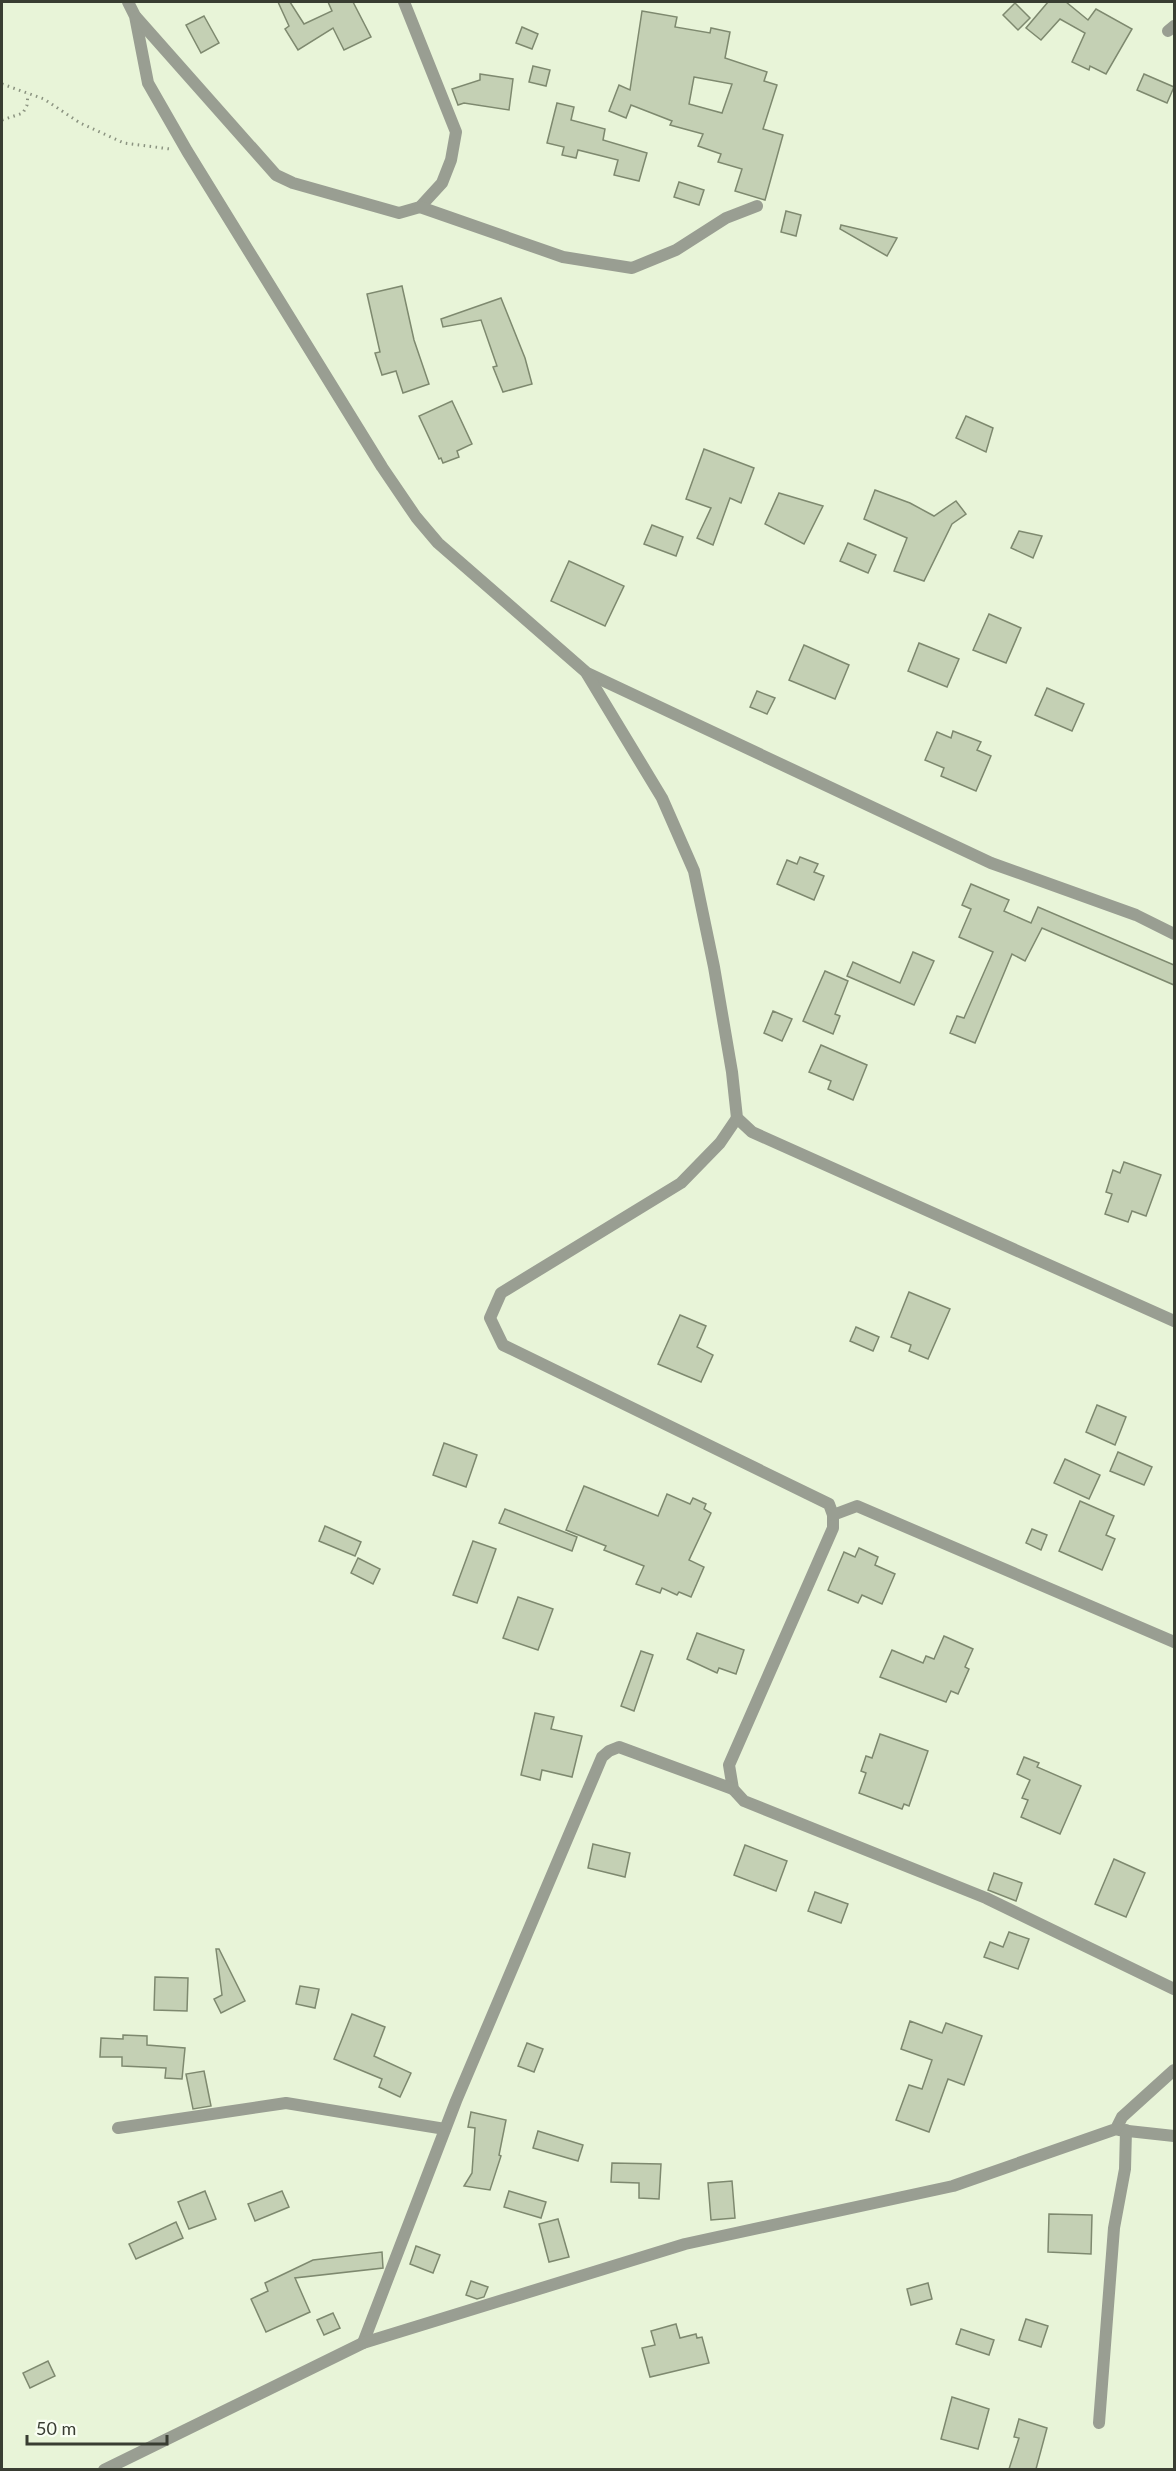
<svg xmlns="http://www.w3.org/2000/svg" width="1176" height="2471" font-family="Lato,sans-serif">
<rect width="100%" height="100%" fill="#e8f4d8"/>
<!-- building -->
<g fill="#c4d0b4" stroke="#7e896f" stroke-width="1.5" fill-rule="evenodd">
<path d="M278,2H290L304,24L332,11L328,2H353L371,37L344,50L333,28L298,50L285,29L289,26Z"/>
<path d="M1048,2H1066L1088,20L1096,9L1132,29L1106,74L1090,66L1089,70L1072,62L1085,33L1060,19L1041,40L1026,28Z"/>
<path d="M1015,3L1030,18L1018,30L1003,15Z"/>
<path d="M642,11L677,17L675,27L710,33L711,28L730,32L725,58L767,72L764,81L777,85L763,129L783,135L765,200L735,191L742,169L718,162L721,154L698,146L703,134L670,125L672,121L631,105L626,118L609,111L619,85L630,90ZM694,77L732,84L722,113L689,104Z"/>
<path d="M204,16L219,43L201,53L186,25Z"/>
<path d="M522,27L538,34L532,49L516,43Z"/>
<path d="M533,66L550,70L546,86L529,82Z"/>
<path d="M480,74L513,79L509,110L464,103L458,105L452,89L480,80Z"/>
<path d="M1144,74L1174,87L1167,103L1137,90Z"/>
<path d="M557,103L574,107L571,120L605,129L603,140L647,153L639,181L614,175L618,160L578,150L576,158L562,155L564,147L547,143Z"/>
<path d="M679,182L704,190L699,205L674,197Z"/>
<path d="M786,211L801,215L796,236L781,232Z"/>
<path d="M841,225L897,238L887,256L840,229Z"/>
<path d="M402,286L414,340L429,384L403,393L396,371L382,375L375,353L380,352L367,294Z"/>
<path d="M501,298L525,358L532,384L503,392L493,367L497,366L481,320L443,327L441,319Z"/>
<path d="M452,401L472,444L457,451L459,457L443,463L441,458L439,459L419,416Z"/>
<path d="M966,416L993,428L986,452L956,438Z"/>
<path d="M704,449L754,468L741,503L730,498L713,545L697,538L711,508L686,499Z"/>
<path d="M875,490L910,503L934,516L956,501L966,514L952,524L924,581L894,571L907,538L864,519Z"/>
<path d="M779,493L823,506L804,544L765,524Z"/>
<path d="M652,525L683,537L676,556L644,544Z"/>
<path d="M1019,531L1042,536L1033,558L1011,548Z"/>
<path d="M848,543L876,555L868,573L840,561Z"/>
<path d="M569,561L624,586L605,626L551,601Z"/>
<path d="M989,614L1021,628L1006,663L973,650Z"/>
<path d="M919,643L959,659L947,687L908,671Z"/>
<path d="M804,645L849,665L835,699L789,680Z"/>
<path d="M1047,688L1084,704L1072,731L1035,715Z"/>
<path d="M757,691L775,698L767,714L750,707Z"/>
<path d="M953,731L981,742L977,750L991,756L976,791L941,776L944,768L925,760L937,732L951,738Z"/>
<path d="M800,857L818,864L814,872L824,876L814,900L777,884L787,860L797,864Z"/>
<path d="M971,884L1009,900L1004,911L1031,923L1038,907L1174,965V985L1042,928L1025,961L1012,954L975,1043L950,1033L957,1016L964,1018L993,952L959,937L971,909L962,905Z"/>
<path d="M913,952L934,961L914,1005L847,976L853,962L900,983Z"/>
<path d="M825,971L848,981L835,1014L840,1016L833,1034L803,1021Z"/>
<path d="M773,1011L792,1019L782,1041L764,1033Z"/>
<path d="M821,1045L867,1065L853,1100L828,1089L831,1081L809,1072Z"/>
<path d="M1124,1162L1161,1175L1146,1216L1132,1211L1128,1222L1105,1214L1112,1194L1106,1192L1113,1170L1120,1173Z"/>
<path d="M909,1292L950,1309L928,1359L909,1351L911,1345L891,1337Z"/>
<path d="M680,1315L706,1326L697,1347L713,1355L701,1382L658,1364Z"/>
<path d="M856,1327L879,1337L873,1351L850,1341Z"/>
<path d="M1097,1405L1126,1417L1115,1445L1086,1432Z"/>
<path d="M444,1443L477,1455L466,1487L433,1475Z"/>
<path d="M1118,1452L1152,1467L1144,1485L1110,1471Z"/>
<path d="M1065,1459L1100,1475L1089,1499L1054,1483Z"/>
<path d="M584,1486L658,1516L667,1494L690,1504L693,1498L706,1504L704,1509L711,1513L689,1560L704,1567L691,1597L679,1592L677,1595L662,1588L660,1593L636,1584L644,1566L604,1550L606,1546L566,1530Z"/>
<path d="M1080,1501L1114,1516L1106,1535L1115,1539L1102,1570L1059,1551Z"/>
<path d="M505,1509L577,1537L572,1551L499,1523Z"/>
<path d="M325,1526L361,1542L355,1556L319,1541Z"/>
<path d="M1032,1529L1047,1535L1041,1550L1026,1543Z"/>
<path d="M473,1541L496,1549L477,1603L453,1595Z"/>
<path d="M859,1548L878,1557L875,1565L895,1574L882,1604L862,1595L858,1603L828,1590L844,1552L855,1557Z"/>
<path d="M358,1558L380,1569L373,1584L351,1573Z"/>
<path d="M518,1597L553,1609L538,1650L503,1638Z"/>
<path d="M697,1633L744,1650L736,1674L719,1668L717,1673L687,1659Z"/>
<path d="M944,1636L973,1649L965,1667L969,1669L958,1694L951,1691L946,1702L880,1677L892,1650L923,1663L926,1656L934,1659Z"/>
<path d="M641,1651L653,1655L634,1711L621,1706Z"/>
<path d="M535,1713L554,1717L551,1729L582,1736L572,1777L542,1770L540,1780L521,1775Z"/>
<path d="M880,1734L928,1751L909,1806L904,1804L902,1809L859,1793L866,1773L861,1771L866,1756L872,1758Z"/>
<path d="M1024,1757L1039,1763L1037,1767L1081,1786L1060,1834L1021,1817L1028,1800L1022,1798L1030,1780L1017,1774Z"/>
<path d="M593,1844L630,1853L625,1877L588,1868Z"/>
<path d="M745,1845L787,1861L776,1891L734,1875Z"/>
<path d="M1114,1859L1145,1873L1126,1917L1095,1904Z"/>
<path d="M994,1873L1022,1883L1016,1901L988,1890Z"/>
<path d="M815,1892L848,1904L841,1923L808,1911Z"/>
<path d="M1009,1932L1029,1939L1018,1969L984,1957L990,1942L1003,1947Z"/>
<path d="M216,1949H219L245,2001L221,2013L214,1999L222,1995Z"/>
<path d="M155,1977L188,1978L187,2011L154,2010Z"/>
<path d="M300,1986L319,1989L315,2008L296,2004Z"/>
<path d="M352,2014L385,2027L374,2056L411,2073L400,2097L379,2087L382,2079L334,2059Z"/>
<path d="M910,2021L942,2033L946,2023L982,2036L964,2085L948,2079L929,2132L896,2120L909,2085L922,2089L932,2060L901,2049Z"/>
<path d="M123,2035L147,2036V2045L185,2048L182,2079L165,2078L166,2068L122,2066V2057H100L101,2038L123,2039Z"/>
<path d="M527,2043L543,2049L534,2072L518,2066Z"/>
<path d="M204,2071L211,2106L193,2109L186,2074Z"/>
<path d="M471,2112L506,2120L499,2155L501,2156L490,2190L464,2186L472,2173L475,2128L468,2127Z"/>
<path d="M538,2131L583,2145L578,2161L533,2148Z"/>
<path d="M612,2163L661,2164L659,2199L639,2198V2183L611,2182Z"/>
<path d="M732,2181L735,2218L711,2220L708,2183Z"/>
<path d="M205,2191L216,2219L189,2229L178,2202Z"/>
<path d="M282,2191L289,2207L255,2221L248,2204Z"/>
<path d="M509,2191L546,2202L541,2218L504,2207Z"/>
<path d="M1049,2214L1092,2215L1091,2254L1048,2252Z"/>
<path d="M558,2219L569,2257L549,2262L539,2224Z"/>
<path d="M176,2222L183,2238L136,2259L129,2244Z"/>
<path d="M416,2246L440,2255L433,2273L410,2264Z"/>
<path d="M382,2252L383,2268L295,2278L310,2312L266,2332L251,2299L268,2291L265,2283L313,2260Z"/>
<path d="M471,2281L488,2287L484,2297L477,2299L466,2295Z"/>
<path d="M928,2283L932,2299L911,2305L907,2289Z"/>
<path d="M333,2313L340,2328L324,2335L317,2320Z"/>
<path d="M1026,2319L1048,2326L1041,2347L1019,2340Z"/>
<path d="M676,2324L680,2338L696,2334L697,2338L702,2337L709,2363L650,2377L642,2348L655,2345L651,2331Z"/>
<path d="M961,2329L994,2340L989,2355L956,2344Z"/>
<path d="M48,2361L55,2376L30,2388L23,2373Z"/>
<path d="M952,2397L989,2409L978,2449L941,2439Z"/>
<path d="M1019,2419L1047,2428L1036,2469H1009L1019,2438L1014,2437Z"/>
</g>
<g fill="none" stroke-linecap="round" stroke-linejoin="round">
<!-- path -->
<g stroke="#8b9380" stroke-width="3" stroke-dasharray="1.5 4.5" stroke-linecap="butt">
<path d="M2,84L44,99L80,123L124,143L170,149"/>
<path d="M2,120L23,113L27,105L28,94"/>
</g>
<!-- minor -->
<g stroke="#999e92" stroke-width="12">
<path d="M128,2L135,16L148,83L187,151L382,467L416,517L438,543L587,673L991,863L1136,915L1174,934"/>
<path d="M136,17L276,175L293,183L399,213L420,207L442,183L451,160L456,132L404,2"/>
<path d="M1168,31L1174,26"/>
<path d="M420,207L563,257L632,268L676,250L726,218L757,206"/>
<path d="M587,674L662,798L694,871L714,967L732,1072L737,1118L752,1132L1174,1321"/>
<path d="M737,1118L720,1143L681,1183L501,1293L490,1318L503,1345L829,1504L833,1515V1528L729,1765L733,1789L744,1801L986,1898L1174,1989"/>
<path d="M833,1515L857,1506L1174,1642"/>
<path d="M118,2128L286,2103L445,2129"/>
<path d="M1119,2130L1174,2136"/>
<path d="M363,2343L456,2101L602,1757L609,1751L619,1747L733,1789"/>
<path d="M1099,2423L1114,2228L1125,2169L1126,2130"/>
<path d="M104,2470L363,2343L685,2244L953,2186L1116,2129L1122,2117L1174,2070"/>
</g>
</g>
<!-- border -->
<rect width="1176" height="2471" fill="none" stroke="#393d32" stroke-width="6"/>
<!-- scale -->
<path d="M27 2435v9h140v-9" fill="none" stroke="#393d32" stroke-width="3"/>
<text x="36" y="2435" font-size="18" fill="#393d32" stroke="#f9fef3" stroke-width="4.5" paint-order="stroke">50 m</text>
</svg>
